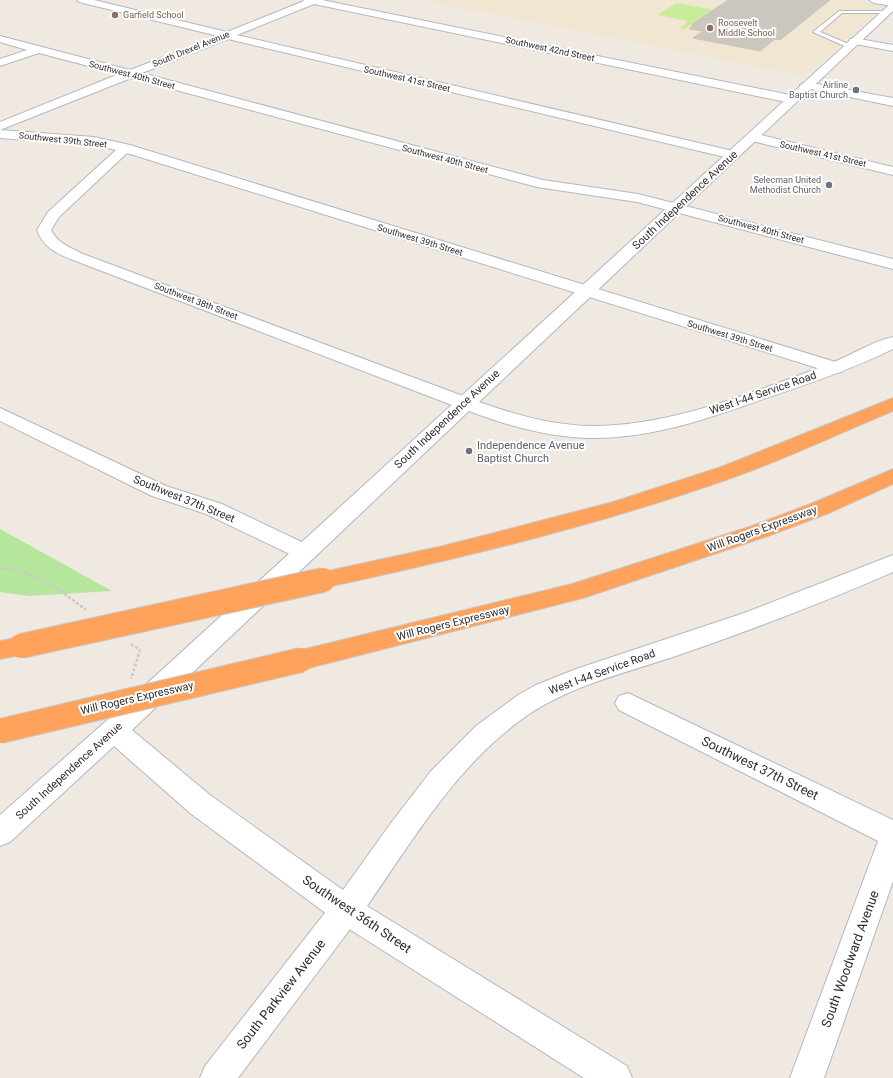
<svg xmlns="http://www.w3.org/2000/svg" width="893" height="1078" font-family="Roboto,sans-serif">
<rect width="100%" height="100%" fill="#efe9e1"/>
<!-- education -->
<path fill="#f0e6d1" d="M435,0H854L876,4L883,7L805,76L430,2Z"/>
<!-- green -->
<path fill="#b6e59e" d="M0,529L112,591L29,596L0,592Z"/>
<!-- pitch -->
<path fill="#c9ec9a" d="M677,3L713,10L684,29L680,28L688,21L657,15Z"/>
<!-- building -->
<path fill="#cbc7bf" stroke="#cbc5ba" d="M728,0H830L780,40L775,39L760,51L693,38L703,31L689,29L694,25H691Z"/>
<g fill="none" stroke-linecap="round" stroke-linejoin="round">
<defs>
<path id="service" d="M839,11H886L888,12L886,13H842L820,32L851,45L849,48L813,32Z"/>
<g id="minor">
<path d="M77,0H94L227,32L304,1L303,0H322L795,96L797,99L795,102L791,103L314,4L237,35L733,151L738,152L740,155L738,158L733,159L228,39L142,73L543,180L638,194L893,259V269L637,202L537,187L131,78L0,130V122L119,74L39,53L0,66V59L27,50L0,42V36L130,70L218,36L79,2Z"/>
<path d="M854,38L893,45V51L850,43L849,41L850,39Z"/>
<path d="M806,82L893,98V106L802,87L800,85Z"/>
<path d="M0,130L94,137L130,145L842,364L845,368L842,372L836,373L830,372L127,153L59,217L51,230C57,243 71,248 83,254L471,399L473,403L471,407L464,409L457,407L73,260C57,254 43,247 37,230L48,212L116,150L94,145L0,138Z"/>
<path d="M753,133L893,167V175L748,140L747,137Z"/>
<path d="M0,408L166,486L222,504L312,547L315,552L312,557L304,560L296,557L206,514L152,496L0,421Z"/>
<path d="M628,693L893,820V881L824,1078H790L878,841L619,710L615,703L619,696Z"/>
<path d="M346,896L357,900L361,910L357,920L238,1078H200L205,1066L335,900Z"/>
</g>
<path id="tertiary" d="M893,3V11L479,402C516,415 554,426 594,426C671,426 755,392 826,365C849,357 870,342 893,337V349C852,369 809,384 766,398C711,418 653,438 593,438C551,438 508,426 469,411L132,730L210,795L343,890L391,823L431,771L476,726L518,695L536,685L576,669L744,613L893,555V572C822,603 749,631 676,656C622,674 564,687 518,722C454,770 412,841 367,906L627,1066L632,1078H584L335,920L190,813L114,746L10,842L0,846V815L105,722L890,4Z"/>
<path id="secondary" d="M869,0H893V6L874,3Z"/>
<g id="motorway">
<path d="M893,398V411C840,433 788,458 734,477C600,525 462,558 323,588L315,586L312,580L315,574L323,572L443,546L613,502L721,467Z"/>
<path d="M893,469V484L829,513L768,536L583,598L301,670L292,667L289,660L292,653L301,650L572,584L752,526L813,503Z"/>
<path d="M21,637L30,639L33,646L30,653L0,659V641Z"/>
</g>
</defs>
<!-- service casing -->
<use href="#service" stroke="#b4b7c1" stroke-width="2"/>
<!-- minor casing -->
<use href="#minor" stroke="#b4b7c1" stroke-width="2"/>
<!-- tertiary casing -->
<use href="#tertiary" stroke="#b4b7c1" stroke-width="2"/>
<!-- secondary casing -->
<use href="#secondary" stroke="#b4b7c1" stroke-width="2"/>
<!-- motorway casing -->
<use href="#motorway" stroke="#c9c9c9" stroke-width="2"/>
<!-- path -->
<g stroke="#c9c9c9" stroke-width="2.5" stroke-dasharray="3 2" stroke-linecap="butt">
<path d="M0,568C34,570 60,590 86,610"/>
<path d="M131,644L140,650L131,679"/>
</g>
<!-- service -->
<use href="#service" fill="#fff" fill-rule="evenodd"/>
<!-- minor -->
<use href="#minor" fill="#fff" fill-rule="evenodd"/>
<!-- tertiary -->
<use href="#tertiary" fill="#fff" fill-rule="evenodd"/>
<!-- secondary -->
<use href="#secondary" fill="#fff" fill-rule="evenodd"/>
<!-- motorway -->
<use href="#motorway" fill="#ffa35c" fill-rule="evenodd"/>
<defs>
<g id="motorway-bridge">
<path d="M21,646L323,580"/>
<path d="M0,731L301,660"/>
</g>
</defs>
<!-- motorway-bridge casing -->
<use href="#motorway-bridge" stroke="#c9c9c9" stroke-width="26" stroke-linecap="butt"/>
<!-- motorway-bridge -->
<use href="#motorway-bridge" stroke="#ffa35c" stroke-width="24"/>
</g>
<!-- markers -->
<g fill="#8d6e63" stroke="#fff" stroke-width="1.5">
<circle cx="115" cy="15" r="4"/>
<circle cx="710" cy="28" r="4"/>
</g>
<g fill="#6b7280" stroke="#fff" stroke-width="1.5">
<circle cx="856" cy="90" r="4"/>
<circle cx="829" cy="185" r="4"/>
<circle cx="469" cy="451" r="4"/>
</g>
<g text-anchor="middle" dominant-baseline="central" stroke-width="4" stroke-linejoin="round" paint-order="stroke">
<!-- far-education labels -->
<g font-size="9" fill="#785e54" stroke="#fff" text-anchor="start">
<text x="123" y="15">Garfield School</text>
<text x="718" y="23">Roosevelt<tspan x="718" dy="10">Middle School</tspan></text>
</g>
<!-- far-street labels -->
<g font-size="9" fill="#2e2e2e" stroke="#fff">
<text transform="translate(191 49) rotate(-22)">South Drexel Avenue</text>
<text transform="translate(550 49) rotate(12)">Southwest 42nd Street</text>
<text transform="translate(132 75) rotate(15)">Southwest 40th Street</text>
<text transform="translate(407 79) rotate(13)">Southwest 41st Street</text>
<text transform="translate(63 140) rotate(6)">Southwest 39th Street</text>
<text transform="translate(823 154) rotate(13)">Southwest 41st Street</text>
<text transform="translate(445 159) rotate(15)">Southwest 40th Street</text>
<text transform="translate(761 229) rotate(15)">Southwest 40th Street</text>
<text transform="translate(420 240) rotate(17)">Southwest 39th Street</text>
<text transform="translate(196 301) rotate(21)">Southwest 38th Street</text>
<text transform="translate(730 336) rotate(17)">Southwest 39th Street</text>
</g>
<!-- far-worship labels -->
<g font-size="9" fill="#5b616d" stroke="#fff" text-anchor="end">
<text x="848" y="85">Airline<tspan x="848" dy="10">Baptist Church</tspan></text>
<text x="821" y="180">Selecman United<tspan x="821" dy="10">Methodist Church</tspan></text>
</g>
<!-- street labels -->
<g font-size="11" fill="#2e2e2e" stroke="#fff">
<text transform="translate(685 200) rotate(-43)">South Independence Avenue</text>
<text transform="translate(763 393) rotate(-19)">West I-44 Service Road</text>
<text transform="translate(447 419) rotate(-43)">South Independence Avenue</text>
<text transform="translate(184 499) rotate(22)">Southwest 37th Street</text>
<text transform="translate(762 529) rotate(-20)">Will Rogers Expressway</text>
<text transform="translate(453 623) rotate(-14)">Will Rogers Expressway</text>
<text transform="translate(602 672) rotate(-20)">West I-44 Service Road</text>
<text transform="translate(137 698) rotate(-13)">Will Rogers Expressway</text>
<text transform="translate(69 771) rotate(-42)">South Independence Avenue</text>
</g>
<!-- worship labels -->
<g font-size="11" fill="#5b616d" stroke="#fff" text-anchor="start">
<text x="477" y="445">Independence Avenue<tspan x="477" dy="13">Baptist Church</tspan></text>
</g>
<!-- near-street labels -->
<g font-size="13" fill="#2e2e2e" stroke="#fff">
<text transform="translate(760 768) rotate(26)">Southwest 37th Street</text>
<text transform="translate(357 914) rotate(34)">Southwest 36th Street</text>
<text transform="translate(850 959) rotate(-70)">South Woodward Avenue</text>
<text transform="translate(281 994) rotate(-52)">South Parkview Avenue</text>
</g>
</g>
</svg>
